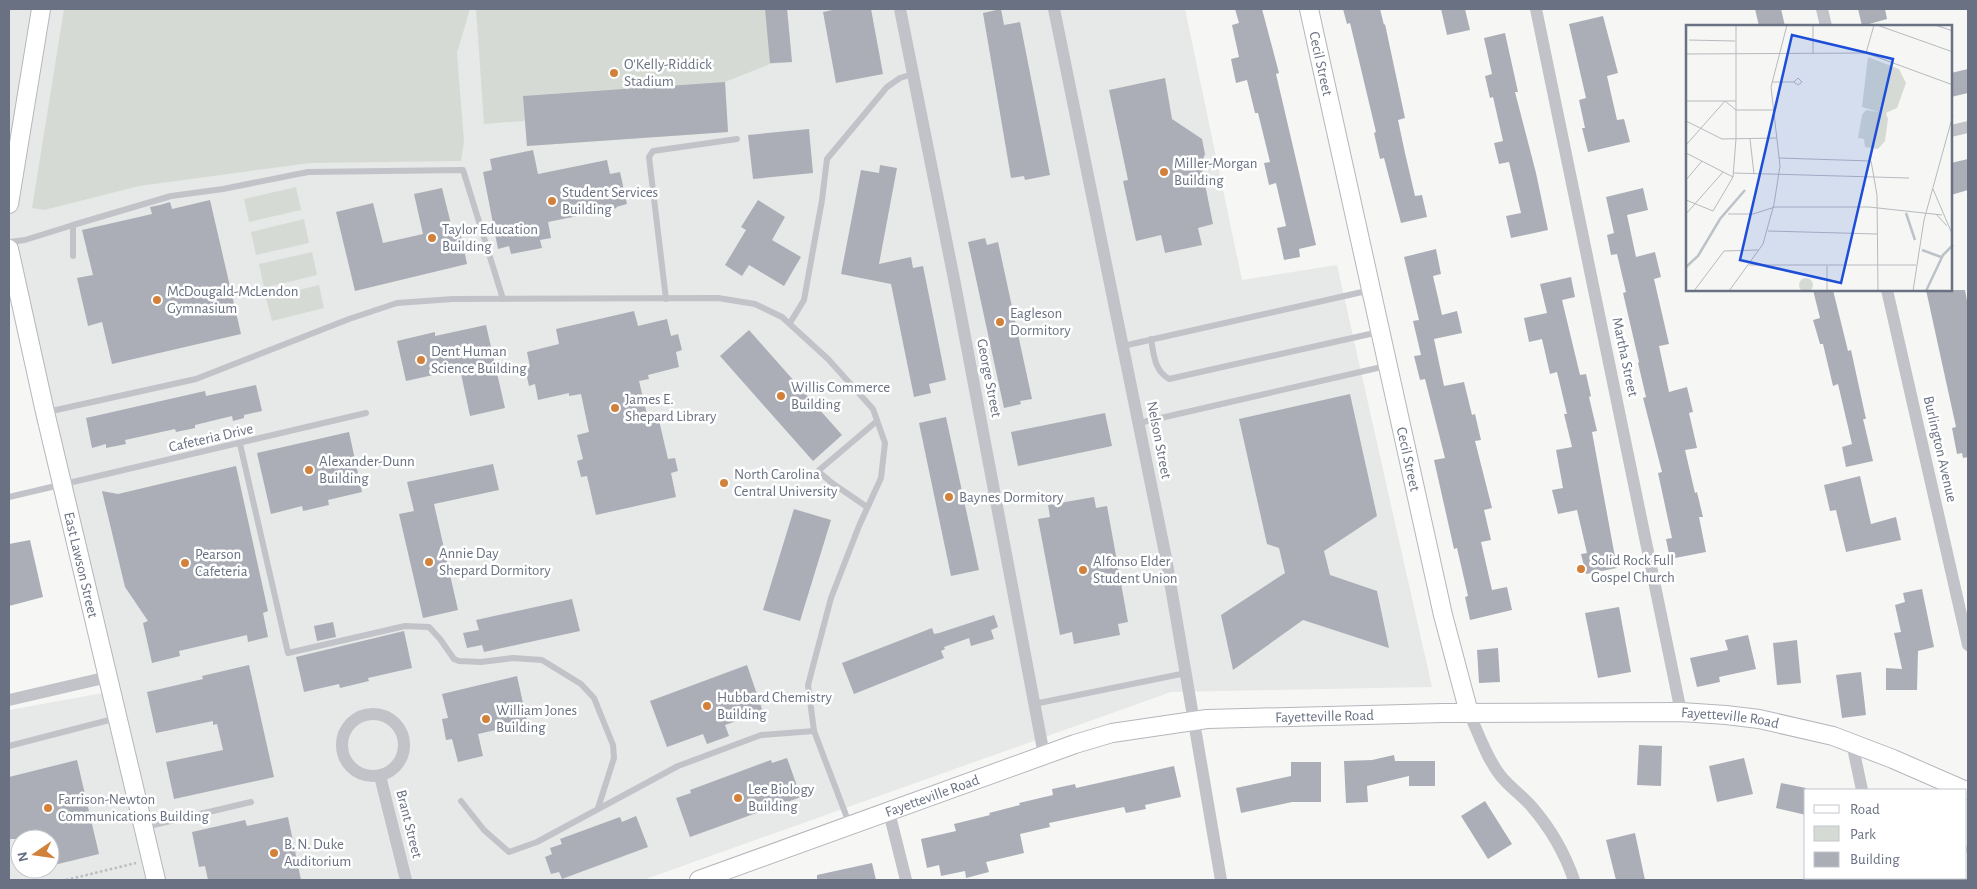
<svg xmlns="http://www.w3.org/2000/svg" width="1977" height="889" font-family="'Alegreya Sans',sans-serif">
<rect width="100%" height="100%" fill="#f6f7f4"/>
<!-- built -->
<path fill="#e7e8e8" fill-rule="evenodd" d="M9,9H1185L1242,280L1337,265L1432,687L1171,692L643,880H9V710L114,691L9,272ZM20,839H50V869H20Z"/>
<!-- green -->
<g fill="#d5dbd4">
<path d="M64,9H470L457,53L464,142L461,161L310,163L139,186L44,210L32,208Z"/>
<path d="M476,9H787L792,62L770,64L725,82L728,132L527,146L525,121L484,124Z"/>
<path d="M296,187L301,210L249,222L244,199Z"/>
<path d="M304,219L309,243L256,255L251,232Z"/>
<path d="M312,252L317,275L264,288L259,264Z"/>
<path d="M319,285L324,308L272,321L266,298Z"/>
</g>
<!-- building -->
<g fill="#abaeb6">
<path d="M765,9H787L792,62L770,63Z"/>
<path d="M837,9H871L883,74L836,83L823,12Z"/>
<path d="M1001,9L1004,25L1020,22L1050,175L1025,180L1024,176L1011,178L983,13Z"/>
<path d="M1235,9H1262L1279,73L1276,74L1316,245L1299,249L1300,257L1284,260L1277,228L1286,226L1276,183L1269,185L1264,163L1270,162L1258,113H1255L1247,80L1236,83L1231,59L1239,57L1232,25L1239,23Z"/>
<path d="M1343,9H1380L1384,25L1385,24L1405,118L1398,120L1405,153L1415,196L1422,195L1427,217L1401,223L1384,158L1380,159L1374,133L1376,132L1350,23L1347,24Z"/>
<path d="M1441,9H1465L1470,30L1447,35Z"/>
<path d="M1755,9H1781L1785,26H1759Z"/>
<path d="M1858,9H1885L1887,19L1862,26Z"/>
<path d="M1603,16L1618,73L1607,76L1617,120L1624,119L1630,142L1588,152L1582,128H1585L1579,100L1586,98L1569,24Z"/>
<path d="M1505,33L1518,92H1515L1536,173L1548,230L1511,238L1506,216L1521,213L1509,162L1499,164L1494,143L1503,141L1493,97L1490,98L1485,76L1492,74L1484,38Z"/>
<path d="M1968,69V93L1951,97V73Z"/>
<path d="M1165,78L1172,119L1202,139L1205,154L1201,164L1213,224L1198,228L1202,245L1165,253L1161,235L1136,241L1123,181L1128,180L1109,90Z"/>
<path d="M725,82L728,132L527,146L523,96Z"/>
<path d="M809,129L813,173L753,179L748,135Z"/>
<path d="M533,150L538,174L607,160L610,174L620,172L627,204L616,207L617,208L548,222L551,238L540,240L542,248L511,254L509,246L498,249L483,172L492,170L490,159Z"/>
<path d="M1968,159V190L1951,195V163Z"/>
<path d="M880,165L897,168L879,264L911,257L913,268L923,266L946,380L929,384L931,393L914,397L891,284L841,274L861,170L879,173Z"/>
<path d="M442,188L452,228L459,226L467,264L355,291L336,212L373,203L383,243L423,234L414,194Z"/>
<path d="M1643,188L1648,210L1627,215L1636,257L1655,252L1661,277L1654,279L1669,344L1659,346L1669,392L1687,387L1693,412L1689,413L1697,448L1685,450L1695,493L1697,492L1703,517H1699L1706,552L1670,559L1666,539L1672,538L1658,473L1662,472L1643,398L1646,397L1638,363L1639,362L1623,293L1626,292L1617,254L1611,255L1607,235L1614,233L1606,197Z"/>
<path d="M210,200L241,334L112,364L102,322L88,326L77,278L93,275L82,230L152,214L150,207L160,205L170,202L172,209Z"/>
<path d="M758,200L785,217L772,240L801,257L784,286L749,265L742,276L725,265L746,230L741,227Z"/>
<path d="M985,238L987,245L998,242L1032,399L1020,401L1021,404L1004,408L968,242Z"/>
<path d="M1436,249L1441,274L1433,276L1442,315L1457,311L1462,333L1434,339L1444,386L1464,382L1472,415L1475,414L1481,440L1475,441L1492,508L1484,510L1491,540L1481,542L1492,590L1507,587L1512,610L1470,620L1465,597L1468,596L1457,548L1454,549L1434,460L1445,458L1425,379L1420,380L1414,356L1421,355L1413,321L1419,320L1404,257Z"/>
<path d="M1571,277L1575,297L1562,300L1580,375L1586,374L1591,396L1589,397L1597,431L1592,432L1617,568L1586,574L1581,554L1587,553L1577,510L1558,514L1552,490L1563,488L1556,450L1572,447L1564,414H1567L1557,372L1550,374L1542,339L1529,342L1524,318L1547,313L1540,284Z"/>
<path d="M1813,290H1833L1848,351L1851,350L1866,419H1863L1873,461L1846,467L1842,447L1852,444L1838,384L1833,386L1823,344H1820L1813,320L1820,318Z"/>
<path d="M1926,290H1965L1968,306V457L1963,458L1962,453L1957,454L1952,428L1956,427Z"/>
<path d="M634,311L638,326L667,319L671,336L678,334L682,350L676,352L679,367L648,375L649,379L639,381L648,419L658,416L668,459L675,458L678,471L671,473L676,497L596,515L587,476L581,477L577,461L583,459L577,435L589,432L581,394L569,396V393L538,400L535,384L529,386L525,368L530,367L527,352L559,344L556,329Z"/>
<path d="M486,325L505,408L470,416L460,369L406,381L397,341L435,332V336Z"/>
<path d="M749,330L842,435L813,461L720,356Z"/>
<path d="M256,385L262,411L244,415V418L233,421L232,416L195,425V428L176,432L175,429L125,440L126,444L106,448V444L92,448L86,418L205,391L206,396Z"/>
<path d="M1350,394L1377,516L1324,551L1330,575L1377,591L1389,648L1303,620L1233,670L1221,615L1285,573L1279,548L1267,544L1239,419Z"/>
<path d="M1105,413L1112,446L1018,466L1011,432Z"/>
<path d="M946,417L979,570L951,576L919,423Z"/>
<path d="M349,432L362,492L328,500L329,505L303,511L302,506L271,514L257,453Z"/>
<path d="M493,464L499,490L434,504L458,610L423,618L399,514L414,511L407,482Z"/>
<path d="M236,466L268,611L263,613L268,637L248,642L247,635L179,651L180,656L152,663L143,623L148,621L125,587L102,491L118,494Z"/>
<path d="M1860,476L1871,524L1896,517L1901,540L1846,552L1836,510L1830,511L1824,485Z"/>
<path d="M1094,497L1096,508L1107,506L1128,622L1118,624L1120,635L1074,644L1072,632L1060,635L1038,519L1050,517L1048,505Z"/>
<path d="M794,509L831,520L800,621L763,610Z"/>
<path d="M30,540L43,597L9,606V544Z"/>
<path d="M1922,589L1934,647L1918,651L1917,690H1886V668L1902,669L1894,633L1901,632L1895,605L1905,602L1903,593Z"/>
<path d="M572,599L580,631L484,652L482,645L467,648L463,633L479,630L476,620Z"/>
<path d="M1619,607L1631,672L1598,678L1585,613Z"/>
<path d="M994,615L998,627L991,630L994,639L971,646L969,638L944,647L945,649L941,651L944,658L854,694L842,663L932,628L934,634L939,633Z"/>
<path d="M333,622L336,637L317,641L314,626Z"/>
<path d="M404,631L412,668L368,678L369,681L340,688L339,684L304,692L296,657Z"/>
<path d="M1748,635L1756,669L1719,677L1720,682L1697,687L1690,658L1728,650L1725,640Z"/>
<path d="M1797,640L1801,683L1777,685L1773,643Z"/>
<path d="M1498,648L1500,682L1479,683L1477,650Z"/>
<path d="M249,665L274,777L174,799L166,762L223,750L217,724L213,725V721L156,733L147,692L203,679L202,676Z"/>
<path d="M747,665L763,712L725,725L729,736L707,744L703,734L667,747L650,701Z"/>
<path d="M1861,672L1866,715L1842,718L1836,675Z"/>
<path d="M517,676L529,730L511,734L509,727L478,734L483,756L458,762L452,739L446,740L442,719L448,718L442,694Z"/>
<path d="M1639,745L1662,746L1661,786L1637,785Z"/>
<path d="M1394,755L1395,761H1435V786H1409V776L1367,786L1368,802L1346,803L1344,761L1372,760Z"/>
<path d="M787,758L801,797L690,837L676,798L691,793L690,790L771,760L772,763Z"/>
<path d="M1744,758L1753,794L1717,802L1709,766Z"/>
<path d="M77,760L99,854L50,866V839H9V777Z"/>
<path d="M1291,762H1321V802H1292L1241,813L1236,788L1291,776Z"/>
<path d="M1174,766L1181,797L1145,805L1146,809L1126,813L1124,807L1049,823L1050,827L1020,834L1024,853L986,862L989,872L966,878L965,871L941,876L939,865L927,868L921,839L956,831L954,824L990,815L989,813L1020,805L1019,803L1053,795L1052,789L1075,784L1076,788Z"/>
<path d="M1781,783L1806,788V815L1776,808Z"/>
<path d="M1485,801L1512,844L1488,859L1461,816Z"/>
<path d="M636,816L648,847L562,879L559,872L551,874L545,857L552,854L550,848L562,844L560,839L620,817L622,822Z"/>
<path d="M288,817L301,880H208L205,866L199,867L192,832L245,820L247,826Z"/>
<path d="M1635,833L1645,880H1616L1606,840Z"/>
<path d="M872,863L876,880H817V875Z"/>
</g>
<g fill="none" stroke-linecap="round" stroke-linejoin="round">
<defs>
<g id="secondary">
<path id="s1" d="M1309,9L1443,615L1469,713"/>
<path d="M9,204L41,9"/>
<path id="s2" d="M9,249L45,412L156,880"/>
<path id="s3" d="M699,880L1075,744L1112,733L1207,719L1443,713L1681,712L1726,715L1759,719L1833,736L1893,759L1964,790"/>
</g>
</defs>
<!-- secondary casing -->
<use href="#secondary" stroke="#b4b6bc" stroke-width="20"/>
<!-- path -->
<path stroke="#bbbcc0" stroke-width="2.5" stroke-dasharray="2.5 2.5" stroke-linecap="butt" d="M66,880L136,863"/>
<!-- lane -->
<g stroke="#c1c3c8" stroke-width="6">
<path d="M73,225L171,196L223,189L308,172L463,170L503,299"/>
<path d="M9,242L25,240L73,225V256"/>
<path d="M666,299L649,157L653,151L737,139"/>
<path d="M790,323L804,300L822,200L827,159L887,87L900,78L913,74"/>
<path d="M1151,339C1154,355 1154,370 1169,379L1379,332"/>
<path d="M1123,346L1371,290"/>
<path d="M47,412L196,379L349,319L397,303L453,299L718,298L755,304L782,317L828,359L873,409L885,443L881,478L859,526L831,598L808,685L814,731L849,823"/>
<path d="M1139,423L1386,366"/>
<path d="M240,444L288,653L405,626L429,627L440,639L454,659L459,661L481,662L513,658L542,660L581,684L594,698L613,745L614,758L598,808"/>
<path d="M9,497L366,413"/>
<path d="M867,507L832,483L818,471L877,421"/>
<path d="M1034,704L1186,673"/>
<path d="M9,746L117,718"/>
<path d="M461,801L484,830L509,852L537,842L678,766L761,735L814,731"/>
<path d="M145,827L251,802"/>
<path d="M1966,849L1968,850"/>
</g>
<!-- street -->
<g stroke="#c1c3c8" stroke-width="12">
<path d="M900,9L955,284L1044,755"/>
<path d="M1054,9L1166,558L1221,880"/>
<path d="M1536,9L1681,712"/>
<path d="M1822,9L1826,26"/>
<path d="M1951,131L1968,127"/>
<path d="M1887,290L1968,645"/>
<path d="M9,700L108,677"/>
<path d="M1469,713C1479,734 1486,757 1500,775C1509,787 1523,796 1532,807C1551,829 1565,854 1574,880"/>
<circle cx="373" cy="745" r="31"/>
<path d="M1852,743L1862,790"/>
<path d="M380,776L406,880"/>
<path d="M889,812L906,880"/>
<path d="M1881,878V880"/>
</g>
<!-- secondary -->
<use href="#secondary" stroke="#fff" stroke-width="18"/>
</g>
<!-- markers -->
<g fill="#d2813a" stroke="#fff" stroke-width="2">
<circle cx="614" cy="73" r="5"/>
<circle cx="1164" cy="172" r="5"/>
<circle cx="552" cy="201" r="5"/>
<circle cx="432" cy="238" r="5"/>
<circle cx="157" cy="300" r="5"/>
<circle cx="1000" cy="322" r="5"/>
<circle cx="421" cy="360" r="5"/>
<circle cx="781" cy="396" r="5"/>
<circle cx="615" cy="408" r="5"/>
<circle cx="309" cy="470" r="5"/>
<circle cx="724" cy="483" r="5"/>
<circle cx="949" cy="497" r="5"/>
<circle cx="429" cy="562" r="5"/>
<circle cx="185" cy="563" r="5"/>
<circle cx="1581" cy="569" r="5"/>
<circle cx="1083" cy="570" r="5"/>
<circle cx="707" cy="706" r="5"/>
<circle cx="486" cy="719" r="5"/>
<circle cx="738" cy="798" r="5"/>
<circle cx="48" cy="808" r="5"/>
<circle cx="274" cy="853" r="5"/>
</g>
<g text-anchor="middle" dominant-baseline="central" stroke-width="5" stroke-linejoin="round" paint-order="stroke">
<!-- poi labels -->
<g font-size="15" fill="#697182" stroke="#fff" text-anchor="start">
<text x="624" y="64">O'Kelly-Riddick<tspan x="624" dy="17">Stadium</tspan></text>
<text x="1174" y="163">Miller-Morgan<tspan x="1174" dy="17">Building</tspan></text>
<text x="562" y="192">Student Services<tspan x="562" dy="17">Building</tspan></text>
<text x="442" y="229">Taylor Education<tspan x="442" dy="17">Building</tspan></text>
<text x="167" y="291">McDougald-McLendon<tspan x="167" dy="17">Gymnasium</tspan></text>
<text x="1010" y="313">Eagleson<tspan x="1010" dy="17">Dormitory</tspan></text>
<text x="431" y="351">Dent Human<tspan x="431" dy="17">Science Building</tspan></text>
<text x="791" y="387">Willis Commerce<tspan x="791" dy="17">Building</tspan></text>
<text x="625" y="399">James E.<tspan x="625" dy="17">Shepard Library</tspan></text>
<text x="319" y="461">Alexander-Dunn<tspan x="319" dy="17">Building</tspan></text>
<text x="734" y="474">North Carolina<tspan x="734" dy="17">Central University</tspan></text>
<text x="959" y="497">Baynes Dormitory</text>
<text x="439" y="553">Annie Day<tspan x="439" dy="17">Shepard Dormitory</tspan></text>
<text x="195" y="554">Pearson<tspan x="195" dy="17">Cafeteria</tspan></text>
<text x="1591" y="560">Solid Rock Full<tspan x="1591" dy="17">Gospel Church</tspan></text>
<text x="1093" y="561">Alfonso Elder<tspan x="1093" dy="17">Student Union</tspan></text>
<text x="717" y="697">Hubbard Chemistry<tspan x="717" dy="17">Building</tspan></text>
<text x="496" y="710">William Jones<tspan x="496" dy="17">Building</tspan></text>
<text x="748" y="789">Lee Biology<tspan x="748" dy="17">Building</tspan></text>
<text x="58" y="799">Farrison-Newton<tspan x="58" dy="17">Communications Building</tspan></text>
<text x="284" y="844">B. N. Duke<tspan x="284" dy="17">Auditorium</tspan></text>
</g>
<!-- street labels -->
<g font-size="15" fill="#697182" stroke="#fff">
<text stroke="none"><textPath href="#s1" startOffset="56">Cecil Street</textPath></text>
<text transform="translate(1625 357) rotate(78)">Martha Street</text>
<text transform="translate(989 378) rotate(79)">George Street</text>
<text transform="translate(211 438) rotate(-13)">Cafeteria Drive</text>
<text transform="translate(1159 440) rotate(79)">Nelson Street</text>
<text transform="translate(1940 449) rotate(77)">Burlington Avenue</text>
<text stroke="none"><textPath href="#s1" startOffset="461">Cecil Street</textPath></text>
<text stroke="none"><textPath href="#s2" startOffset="324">East Lawson Street</textPath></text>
<text stroke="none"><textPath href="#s3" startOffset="652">Fayetteville Road</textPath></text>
<text stroke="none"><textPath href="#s3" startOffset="1058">Fayetteville Road</textPath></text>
<text stroke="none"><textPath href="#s3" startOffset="248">Fayetteville Road</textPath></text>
<text transform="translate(409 824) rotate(76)">Brant Street</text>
</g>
</g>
<!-- overview -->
<g transform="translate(1686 25)">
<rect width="266" height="266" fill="#f6f7f4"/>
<path d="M182,32L213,44L220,58L211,83L200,88L202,94L199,116L192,124L179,122L178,114L172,113L176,90L180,85L193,87L176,82ZM113 260a7 7 0 1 1 14 0a7 7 0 1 1-14 0Z" fill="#d5dbd4"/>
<path fill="none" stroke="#bcc2c8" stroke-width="2.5" d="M220,188L229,215M236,225L255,232M0,242L12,231L34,194L59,165M240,266L257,230L267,220"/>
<path fill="none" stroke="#b6b9bf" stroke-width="1" d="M127,0V28M191,0L267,27M249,0L267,6M3,15L49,16M180,28L188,0M0,29L180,28L267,60M86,57H108L112,53L116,57L112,60L108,57M0,76H50M39,76L50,85H87M0,96L36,114L91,113M64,114L68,149M0,120L39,76M0,128L47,152M93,133L185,136L191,170L192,266M48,148L223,153M0,155L16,136M247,164L267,211M0,175L27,186L47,152L50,114V0M0,189L37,147M42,189H67L89,182H183L256,190M250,189L261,201M82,206L191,209M63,240H230M8,266L38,226L72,225M43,266L77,219L88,179L94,141L85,62L101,0M141,266V241M227,266L238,195L267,90"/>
<path fill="#1d4ed8" fill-opacity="0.15" stroke="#1d4ed8" stroke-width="2.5" d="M106,10L207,34L155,258L54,235Z"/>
<rect width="266" height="266" fill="none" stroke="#697182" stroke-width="2.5"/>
</g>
<!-- border -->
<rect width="1977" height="889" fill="none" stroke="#697182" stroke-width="20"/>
<!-- legend -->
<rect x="1804" y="789" width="162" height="90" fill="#ffffff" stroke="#c3c6cd"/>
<rect x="1814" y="805" width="25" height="8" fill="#ffffff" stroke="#c3c6cd"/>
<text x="1850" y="814" font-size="15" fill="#697182">Road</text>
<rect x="1814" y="826" width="25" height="15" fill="#d5dbd4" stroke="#c3c6cd"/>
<text x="1850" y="839" font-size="15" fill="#697182">Park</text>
<rect x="1814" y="852" width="25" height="15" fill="#abaeb6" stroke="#c3c6cd"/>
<text x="1850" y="864" font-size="15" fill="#697182">Building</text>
<!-- north arrow -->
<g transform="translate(35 854) rotate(257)"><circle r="24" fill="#ffffff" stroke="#c3c6cd"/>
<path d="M0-4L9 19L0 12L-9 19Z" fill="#d2813a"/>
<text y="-8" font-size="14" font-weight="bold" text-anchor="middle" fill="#697182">N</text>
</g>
</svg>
